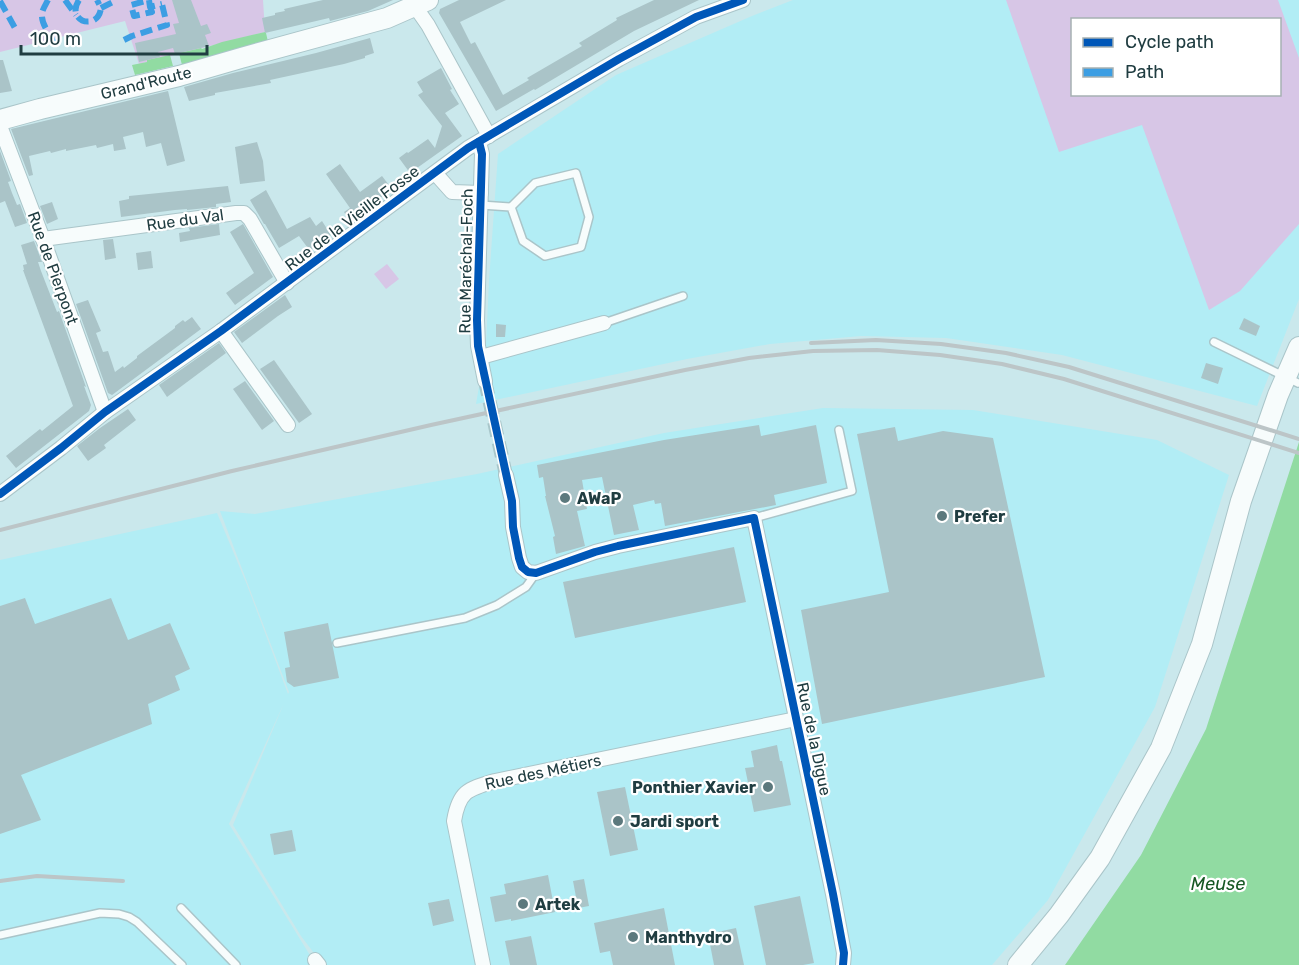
<svg xmlns="http://www.w3.org/2000/svg" width="1299" height="965" font-family="Rubik,sans-serif">
<rect width="100%" height="100%" fill="#cae8ec"/>
<!-- built -->
<g fill="#b2edf5" fill-rule="evenodd">
<path d="M793,0H1299V299L1257,406L1062,355L946,338L861,336L770,344L687,359L476,404L486,346L489,281L498,154L616,75L752,16ZM1072,20H1280V94H1072Z"/>
<path d="M823,408L973,410L1157,440L1229,475L1155,707L1048,900L992,965H323L301,936L233,825L284,703L229,824L316,965H0V560L217,513L247,585L288,694L289,692L220,511L255,514L477,474L664,433Z"/>
</g>
<!-- green -->
<g fill="#d7c6e6" fill-rule="evenodd">
<path d="M0,0H263L265,32L139,64L125,21L0,52Z"/>
<path d="M1006,0H1278L1299,58V224L1240,291L1209,310L1142,125L1059,152ZM1072,20H1280V94H1072Z"/>
<path d="M387,264L399,279L386,289L374,274Z"/>
</g>
<!-- water -->
<g fill="#91dba2">
<path d="M265,32L266,33L269,46L182,65L179,53L201,48L202,49L222,42Z"/>
<path d="M170,55L173,66L135,75L132,65L147,62V60Z"/>
<path d="M1299,442V965H1065L1141,855L1206,729Z"/>
</g>
<!-- building -->
<g fill="#aac4c8">
<path d="M172,0H191L201,26L207,24L211,33L205,35L209,46L175,54L173,48L158,52L160,57L139,62L135,43L176,34L173,24L179,23Z"/>
<path d="M323,0H393L368,11L330,21L329,18L265,33L262,18L275,15V13L285,11L284,9Z"/>
<path d="M459,0H506L460,22L471,44L475,42L503,95L529,80L527,78L582,46L579,43L617,20L616,18L654,0H699L634,31L535,90L534,89L496,111L439,13L440,9Z"/>
<path d="M370,38L374,53L365,56V58L344,64L270,80L271,83L215,93V95L189,101L184,87L233,73L316,53Z"/>
<path d="M0,60H3L12,91L0,93Z"/>
<path d="M441,68L452,89L450,90L459,104L445,113L462,136L410,173L399,158L407,152L408,153L428,139L435,148L442,126L418,95L423,92L417,82Z"/>
<path d="M168,91L185,161L167,166L161,143L146,147L143,132L123,137L126,149L114,151L113,144L97,148L96,145L66,151V149L51,153L50,151L29,156L33,175L29,176L11,129Z"/>
<path d="M257,142L263,161L265,181L240,184L235,147Z"/>
<path d="M0,151L11,181L8,182L12,193L17,205L20,204L27,223L15,227L5,201L0,203Z"/>
<path d="M340,164L360,192L382,176L392,189L350,221L344,212L350,208L326,174Z"/>
<path d="M228,186L231,202L216,204V207L187,210V209L175,210L121,217L119,201L129,199V196Z"/>
<path d="M266,190L287,229L310,217L316,226L322,221L331,235L310,251L299,236L279,248L265,224H264L250,200Z"/>
<path d="M52,202L58,219L47,224L40,206Z"/>
<path d="M219,224L220,235L180,242L179,233L190,231L189,228Z"/>
<path d="M243,224L273,277L235,305L226,293L254,273L230,232Z"/>
<path d="M113,239L116,258L105,260L103,240Z"/>
<path d="M34,241L42,262H38L41,271L57,312L59,311L86,387L84,386L91,405L89,411L16,468L6,456L40,429L42,431L73,406L23,270H24L23,265L27,264L21,245Z"/>
<path d="M151,251L153,268L138,270L136,253Z"/>
<path d="M285,295L292,307L278,316L242,343L234,332Z"/>
<path d="M88,300L101,331L96,333L103,352L108,351L115,372L123,366L124,368L137,358V356L175,328V326L183,320L185,322L192,317L201,329L112,395L108,393L76,304Z"/>
<path d="M1244,318L1260,326L1256,336L1239,329Z"/>
<path d="M496,324L506,325L505,337H496Z"/>
<path d="M219,343L226,353L167,397L159,385Z"/>
<path d="M274,360L312,414L299,423L260,369Z"/>
<path d="M1206,363L1223,368L1218,384L1201,378Z"/>
<path d="M245,381L274,421L262,430L233,389Z"/>
<path d="M128,409L136,420L104,445L106,448L88,461L77,446L100,428Z"/>
<path d="M759,425L761,436L816,425L827,483L774,495L776,505L665,526L661,503L655,504L654,500L633,505L639,530L614,535L602,477L582,480L587,509L577,511L585,546L556,554L553,537L555,536L545,496H546L543,477L539,478L537,465L664,440Z"/>
<path d="M895,427L898,441L943,431L993,438L1045,677L822,724L801,610L889,592L857,434Z"/>
<path d="M734,547L746,602L575,638L563,582Z"/>
<path d="M25,598L35,624L111,598L128,640L170,623L190,669L175,676L180,690L148,704L152,724L21,775L41,820L0,834V606Z"/>
<path d="M328,623L339,678L294,687L287,682L285,668L290,667L284,632Z"/>
<path d="M777,745L780,761H782L791,805L754,812L745,768L754,767L751,751Z"/>
<path d="M625,787L638,850L610,856L597,792Z"/>
<path d="M292,830L296,851L274,855L270,834Z"/>
<path d="M548,875L555,912L511,921V919L495,922L490,897L506,894L504,884Z"/>
<path d="M584,879L589,906L578,908L573,881Z"/>
<path d="M800,896L814,963L803,965H766L754,906Z"/>
<path d="M449,899L454,921L433,926L428,903Z"/>
<path d="M664,908L675,965H613L610,951L600,953L594,923Z"/>
<path d="M736,928L744,965H714L708,934Z"/>
<path d="M531,936L537,965H510L505,941Z"/>
</g>
<g fill="none" stroke-linecap="round" stroke-linejoin="round">
<!-- street-tunnel -->
<path stroke="#a8c6ca" stroke-width="14" stroke-dasharray="14 7" stroke-linecap="butt" d="M485,381L506,475"/>
<defs>
<g id="lane">
<path d="M481,205L511,207L535,183L576,173L589,217L581,247L545,256L523,241L511,207"/>
<path d="M604,323L683,296"/>
<path d="M1214,342L1298,383"/>
<path d="M754,518L852,491L839,430"/>
<path d="M337,643L465,618L497,605L526,587L536,573"/>
<path d="M181,908L236,965"/>
<path d="M0,935L100,913L119,914L129,917L137,922L182,965"/>
</g>
<g id="street">
<path d="M414,5L428,25L489,136"/>
<path d="M0,126L43,239L105,412"/>
<path d="M479,142L482,154L477,320L478,346L485,381"/>
<path d="M435,173L452,192L481,193"/>
<path d="M43,239L236,213H244L250,219L287,283"/>
<path d="M221,331L288,425"/>
<path d="M481,357L604,323"/>
<path d="M506,475L512,501L513,527L519,558L522,567L528,572L536,573L595,552L618,546L754,518L833,894L844,953L843,965"/>
<path d="M0,494L61,448L105,412L221,331L468,148L619,59L696,17L743,0"/>
<path d="M315,960L319,965"/>
<path d="M483,965L454,821C459,791 468,789 495,781L796,719"/>
</g>
<g id="secondary">
<path d="M0,120L40,109L179,76L241,58L387,18L428,0"/>
<path d="M1018,965L1059,915L1100,858L1161,748L1202,644L1241,501L1278,395L1299,347"/>
</g>
</defs>
<!-- lane casing -->
<use href="#lane" stroke="#aac5c9" stroke-width="10"/>
<!-- street casing -->
<use href="#street" stroke="#aac5c9" stroke-width="16"/>
<!-- secondary casing -->
<use href="#secondary" stroke="#aac5c9" stroke-width="22"/>
<!-- lane -->
<use href="#lane" stroke="#f7fcfc" stroke-width="7"/>
<!-- street -->
<use href="#street" stroke="#f7fcfc" stroke-width="14"/>
<!-- secondary -->
<use href="#secondary" stroke="#f7fcfc" stroke-width="20"/>
<!-- rail -->
<g stroke="#bcc5c7" stroke-width="4">
<path d="M811,343L876,340L941,344L1006,353L1069,367L1299,439"/>
<path d="M0,530L232,471L431,425L685,370L749,358L813,351L877,350L940,355L1002,364L1064,379L1299,453"/>
<path d="M0,881L37,876L123,881"/>
</g>
<!-- quiet -->
<g stroke="#3c9ee3" stroke-width="6" stroke-dasharray="12 6" stroke-linecap="butt">
<path d="M48,0C46,4 42,10 42,14C41,26 52,35 55,46"/>
<path d="M65,0L76,15"/>
<path d="M79,0C65,21 98,32 101,8L97,0"/>
<path d="M0,1L15,28"/>
<path d="M150,7L152,12L134,16L131,5L149,0L150,7L162,4"/>
<path d="M101,8L117,0"/>
<path d="M124,40L132,36L167,25L161,0"/>
</g>
<defs>
<g id="cycleway">
<path d="M479,142L482,154L477,320L478,346L512,501L513,527L519,558L522,567L528,572L536,573L595,552L618,546L754,518L833,894L844,953L843,965"/>
<path d="M0,494L61,448L105,412L221,331L468,148L619,59L696,17L743,0"/>
</g>
</defs>
<!-- cycleway casing -->
<use href="#cycleway" stroke="#fff" stroke-width="11"/>
<!-- cycleway -->
<use href="#cycleway" stroke="#0057b8" stroke-width="8"/>
</g>
<!-- markers -->
<g fill="#5c797d" stroke="#fff" stroke-width="2">
<circle cx="565" cy="498" r="6"/>
<circle cx="942" cy="516" r="6"/>
<circle cx="768" cy="787" r="6"/>
<circle cx="618" cy="821" r="6"/>
<circle cx="523" cy="904" r="6"/>
<circle cx="633" cy="937" r="6"/>
</g>
<g text-anchor="middle" dominant-baseline="central" stroke-width="4.5" stroke-linejoin="round" paint-order="stroke">
<!-- street labels -->
<g font-size="16" fill="#203d41" stroke="#fff">
<text transform="translate(146 83) rotate(-14)">Grand'Route</text>
<text transform="translate(352 218) rotate(-37)">Rue de la Vieille Fosse</text>
<text transform="translate(185 220) rotate(-8)">Rue du Val</text>
<text transform="translate(466 261) rotate(-89)">Rue Maréchal-Foch</text>
<text transform="translate(53 268) rotate(70)">Rue de Pierpont</text>
<text transform="translate(814 739) rotate(78)">Rue de la Digue</text>
<text transform="translate(543 772) rotate(-12)">Rue des Métiers</text>
</g>
<!-- poi labels -->
<g font-size="16" font-weight="bold" fill="#203d41" stroke="#fff" text-anchor="start">
<text x="577" y="498">AWaP</text>
<text x="954" y="516">Prefer</text>
<text x="756" y="787" text-anchor="end">Ponthier Xavier</text>
<text x="630" y="821">Jardi sport</text>
<text x="535" y="904">Artek</text>
<text x="645" y="937">Manthydro</text>
</g>
<!-- water labels -->
<g font-size="18" font-style="italic" fill="#155722" stroke="#fff">
<text x="1218" y="884">Meuse</text>
</g>
</g>
<!-- legend -->
<rect x="1071" y="18" width="210" height="78" fill="#ffffff" stroke="#a6b1b3" stroke-width="1.5"/>
<rect x="1083" y="38" width="30" height="9" fill="#0057b8" stroke="#a6b1b3" stroke-width="1.5"/>
<text x="1125" y="48" font-size="18" fill="#203d41">Cycle path</text>
<rect x="1083" y="68" width="30" height="9" fill="#3c9ee3" stroke="#a6b1b3" stroke-width="1.5"/>
<text x="1125" y="78" font-size="18" fill="#203d41">Path</text>
<!-- scale -->
<path d="M21 45v9h186v-9" fill="none" stroke="#203d41" stroke-width="3"/>
<text x="30" y="45" font-size="18" fill="#203d41" stroke="#ffffff" stroke-width="4.5" paint-order="stroke">100 m</text>
</svg>
